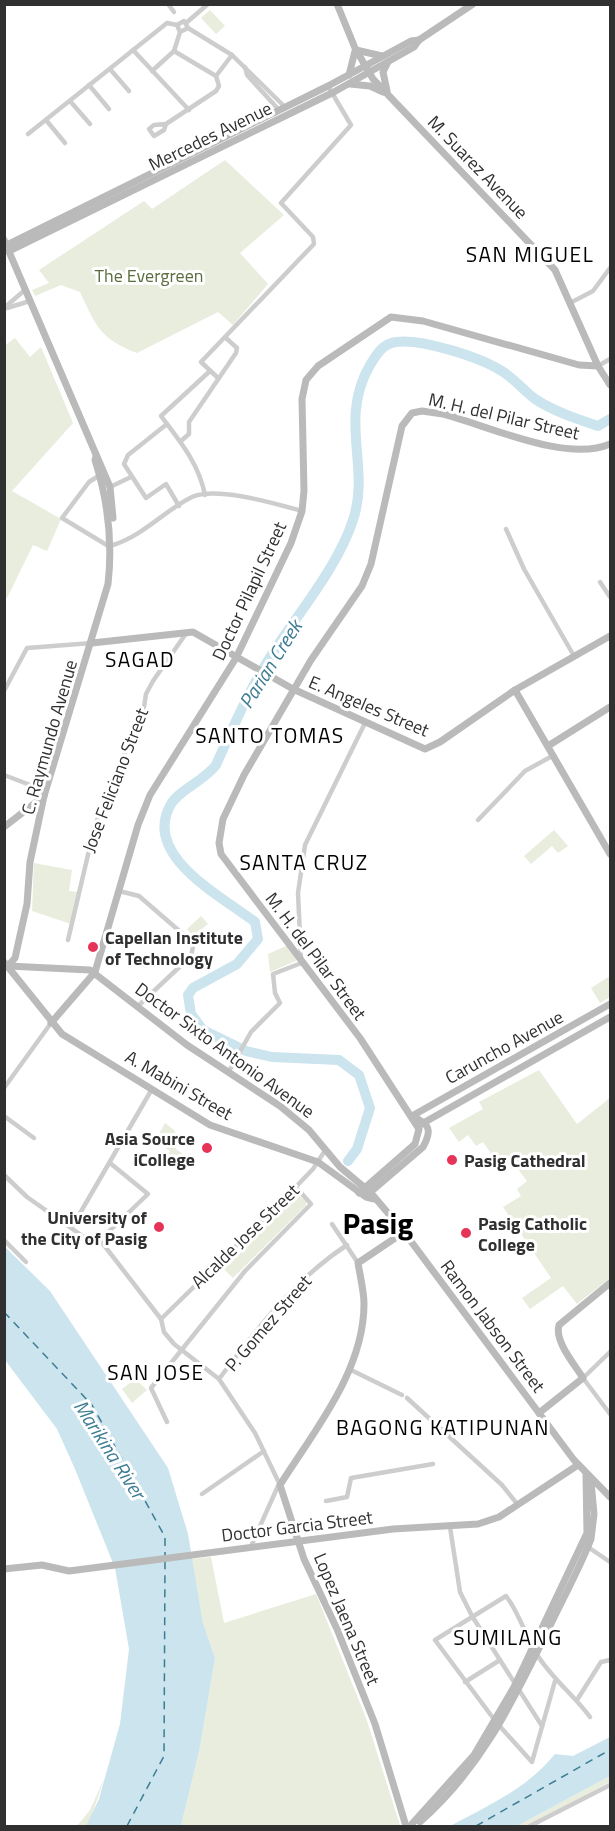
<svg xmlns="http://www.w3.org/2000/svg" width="615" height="1831" font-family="'Titillium Web',sans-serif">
<rect width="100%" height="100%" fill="#fff"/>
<!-- green -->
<g fill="#e8edde">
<path d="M210,10L225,26L216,34L201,18Z"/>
<path d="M225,160L284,215L240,253L268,284L233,325L218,312L137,353C100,339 96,326 80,292L61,285L35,296L32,290L49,283L39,270L144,201L152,209Z"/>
<path d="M15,338L30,357L41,347L73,423L12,491L61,519L47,551L33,545L7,598L5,597L4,346Z"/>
<path d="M554,830L568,846L558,853L552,846L531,864L524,856Z"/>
<path d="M34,863L72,870L69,891L78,892L71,924L32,911Z"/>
<path d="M201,916L208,924L193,936L187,929Z"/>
<path d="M288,945L298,960L270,972L268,954Z"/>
<path d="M610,976V997L600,1003L591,988Z"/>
<path d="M539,1070L577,1124L610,1098V1278L577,1304L563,1286L530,1309L522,1298L551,1278L503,1207L521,1196L517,1189L527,1181L512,1161L501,1168L483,1142L476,1146L468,1135L459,1142L449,1128L483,1109L479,1102Z"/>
<path d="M165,1123L175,1131L176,1149L187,1157L177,1172L164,1161L170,1151L155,1141Z"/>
<path d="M296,1193L306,1201V1205L233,1278L222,1267Z"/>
<path d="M135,1379L147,1390L132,1403L122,1389Z"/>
<path d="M211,1557L224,1623L316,1594L366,1718L400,1825L181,1826L200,1747L215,1658L203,1623L192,1559Z"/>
<path d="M610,1776V1782L527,1826H517Z"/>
<path d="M105,1777L90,1820L86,1826H77L90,1810Z"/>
</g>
<!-- water -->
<g fill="#cbe4ed">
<path d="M5,1247L50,1291L168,1468L188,1534L203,1623L215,1658L200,1747L181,1826H86L99,1799L120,1724L129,1649L115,1568L75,1469L57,1429L5,1360Z"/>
<path d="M610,1737V1776L517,1826H450C490,1805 526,1789 555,1754L573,1756Z"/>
</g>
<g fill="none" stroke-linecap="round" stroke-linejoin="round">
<!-- river -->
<path stroke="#cbe4ed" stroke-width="10" d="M348,1161L357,1149L370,1108L359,1075L339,1060L272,1057L246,1051L203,1030L191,1014L188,995L193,988L237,964L258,939L255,922C221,896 141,855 171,804C179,790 204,781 216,765C234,725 251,685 276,648C301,610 339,564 353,520C371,467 338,421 370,365C377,354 382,344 396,342C420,338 479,357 500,370C513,377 523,390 535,399C553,411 577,419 598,426L610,419"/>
<!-- ferry -->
<g stroke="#3d7d93" stroke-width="1.5" stroke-dasharray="8 6" stroke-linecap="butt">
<path d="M4,1312L92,1405L165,1537V1556"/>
<path d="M127,1826L164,1756L165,1560"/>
<path d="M476,1826L606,1752H610"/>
</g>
<!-- street -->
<g stroke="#cdcdcd" stroke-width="4.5">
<path d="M168,4L174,12"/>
<path d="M186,23L208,4"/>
<path d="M188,28L232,55L285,107"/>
<path d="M133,50L189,110"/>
<path d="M245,67L247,75L279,110"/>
<path d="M110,69L129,91"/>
<path d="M152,71L174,51L180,32L177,25L184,21L188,28L180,32"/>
<path d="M216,76L232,55"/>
<path d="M89,85L109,109"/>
<path d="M70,101L90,124"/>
<path d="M46,120L65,143"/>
<path d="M166,124L154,125L149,129L154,136L164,130L166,124L216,91L219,86L216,76L174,51"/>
<path d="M28,134L167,23L177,25"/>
<path d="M570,303L593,291L610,268"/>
<path d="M4,308L26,289"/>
<path d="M7,308L30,301"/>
<path d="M598,366L610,359"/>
<path d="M217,377L201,362L314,244L313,237L281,203L351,125L328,86"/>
<path d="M167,424L128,455L124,464L146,498L166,484L179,506"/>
<path d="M181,441L189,434V422L236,353L237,348L226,338"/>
<path d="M100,475L89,482L62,518L110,547"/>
<path d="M110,487L131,477"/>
<path d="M205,495C199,464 180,441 161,416L210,371"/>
<path d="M506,529L524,569L574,656"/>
<path d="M113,545C143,536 165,510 192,497C217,486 276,504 302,511"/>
<path d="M600,582L610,597"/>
<path d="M4,691L27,648L92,643"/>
<path d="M4,775L46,791"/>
<path d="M478,820L525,771L554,755"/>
<path d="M119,891L139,896L184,935L193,947L191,956L137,1007"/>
<path d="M68,940L95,825L144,707L146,694L153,681L187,632"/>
<path d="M301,958L298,893L305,845L365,723"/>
<path d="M228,1073L251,1032L280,1003L275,993L273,974L304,962"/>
<path d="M4,1088L51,1023"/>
<path d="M4,1116L34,1138"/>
<path d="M4,1175L27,1197L91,1242L100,1240"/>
<path d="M332,1224L358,1263"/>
<path d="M72,1227L152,1089"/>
<path d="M4,1240L26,1262"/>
<path d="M100,1240L148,1194L110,1163"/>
<path d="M100,1240L161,1319"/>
<path d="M161,1319L286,1197L313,1169L326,1149"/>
<path d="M161,1319L164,1332L174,1344L219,1379L255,1433L280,1485"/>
<path d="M610,1352L583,1378L610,1414"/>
<path d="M349,1369L402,1395"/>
<path d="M219,1379C256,1330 295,1279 347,1245"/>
<path d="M407,1398L502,1485L518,1505"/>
<path d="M167,1422L151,1388L245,1271L311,1204L296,1187"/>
<path d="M202,1494L264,1451"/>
<path d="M326,1501L347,1497L351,1478L433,1464"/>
<path d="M450,1527L460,1592L472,1616L542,1726"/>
<path d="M252,1544L278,1486"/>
<path d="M588,1547L610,1562"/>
<path d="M555,1681L532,1762L496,1722L435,1640L506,1596C519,1612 525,1635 536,1653C551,1678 573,1694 590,1717"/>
<path d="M465,1682L500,1660"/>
<path d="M577,1700L601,1662L610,1660"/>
<path d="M530,1826L610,1785"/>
</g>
<!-- secondary -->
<g stroke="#bababa" stroke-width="7">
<path d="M337,4L355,48L373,79L555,270L598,366L610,385"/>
<path d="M356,50L382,56"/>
<path d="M349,75L355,51"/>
<path d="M350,84L370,86L383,92"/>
<path d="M387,91L383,72L388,62"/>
<path d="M4,240L110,487L113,518"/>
<path d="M7,245L328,86L411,41L419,40"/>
<path d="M9,251L332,93L414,47L419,40L473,4"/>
<path d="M92,643L193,632L293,689L425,749L440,742L515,690L610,636"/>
<path d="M515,690L610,854"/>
<path d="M548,746L610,707"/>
<path d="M4,827L44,796"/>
<path d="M4,962L62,1034L210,1125L318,1162L366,1197L374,1199"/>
<path d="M8,966L90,970L187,1045L280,1106L309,1130L340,1167L371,1193L404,1232L574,1460L610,1497"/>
<path d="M8,966L15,958L27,904L30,862L44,796L108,584C113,541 108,501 95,460L96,456"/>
<path d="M51,1023L95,972L138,825L150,795L236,658L291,543L302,511L304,491L302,399L306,380L318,366L391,317L423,321L579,365L598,366"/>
<path d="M412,1116L610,1004"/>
<path d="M418,1126L610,1017"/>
<path d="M359,1193L415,1144L419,1129L360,1038L221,854L219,843L223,819L244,775L311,660L362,586L371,564L402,426L412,413L422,411L443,414C489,426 566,463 610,444"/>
<path d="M368,1194L423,1147C433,1129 429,1124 412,1116"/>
<path d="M404,1232L358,1263C360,1276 364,1291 364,1304C364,1371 314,1431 280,1485L304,1559L337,1629L375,1724L406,1826"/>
<path d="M539,1413L583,1378C575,1365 554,1341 559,1325L610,1283"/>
<path d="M4,1569L42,1565L69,1571L393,1529L478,1524L499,1517L578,1465"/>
<path d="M420,1822C482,1767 512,1703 548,1630C562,1600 579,1570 591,1539L594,1514L591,1482"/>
<path d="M410,1826L474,1755L514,1687L587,1533L586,1475"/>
</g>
</g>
<!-- markers -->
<g fill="#e63458" stroke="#fff" stroke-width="2">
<circle cx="93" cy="947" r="6"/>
<circle cx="207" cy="1148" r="6"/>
<circle cx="452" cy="1160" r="6"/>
<circle cx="159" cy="1227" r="6"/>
<circle cx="466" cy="1233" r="6"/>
</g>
<g text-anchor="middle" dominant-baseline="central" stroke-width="6" stroke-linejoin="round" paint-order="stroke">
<!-- street labels -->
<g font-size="18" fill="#303030" stroke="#fff">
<text transform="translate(210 136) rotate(-26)">Mercedes Avenue</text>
<text transform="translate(478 167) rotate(46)">M. Suarez Avenue</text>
<text transform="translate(504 416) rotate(13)">M. H. del Pilar Street</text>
<text transform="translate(249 591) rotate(-65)">Doctor Pilapil Street</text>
<text transform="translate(369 706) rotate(23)">E. Angeles Street</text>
<text transform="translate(49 737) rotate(-74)">C. Raymundo Avenue</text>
<text transform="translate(115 780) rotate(-69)">Jose Feliciano Street</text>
<text transform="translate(316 956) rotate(53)">M. H. del Pilar Street</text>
<text transform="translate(504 1047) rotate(-29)">Caruncho Avenue</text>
<text transform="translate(225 1050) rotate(36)">Doctor Sixto Antonio Avenue</text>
<text transform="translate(179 1085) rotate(30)">A. Mabini Street</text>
<text transform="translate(245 1236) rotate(-44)">Alcalde Jose Street</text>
<text transform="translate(268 1323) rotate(-49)">P. Gomez Street</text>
<text transform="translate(493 1326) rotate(53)">Ramon Jabson Street</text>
<text transform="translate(297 1526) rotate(-7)">Doctor Garcia Street</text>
<text transform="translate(347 1619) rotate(67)">Lopez Jaena Street</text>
</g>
<!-- park labels -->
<g font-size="18" fill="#596c3d" stroke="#fff">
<text x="149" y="275">The Evergreen</text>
</g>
<!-- poi labels -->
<g font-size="18" font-weight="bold" fill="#303030" stroke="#fff" text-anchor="start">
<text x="105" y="937">Capellan Institute<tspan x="105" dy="21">of Technology</tspan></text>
<text x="195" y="1138" text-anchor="end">Asia Source<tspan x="195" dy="21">iCollege</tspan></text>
<text x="464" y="1160">Pasig Cathedral</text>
<text x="147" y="1217" text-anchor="end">University of<tspan x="147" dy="21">the City of Pasig</tspan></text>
<text x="478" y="1223">Pasig Catholic<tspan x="478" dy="21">College</tspan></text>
</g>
<!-- water labels -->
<g font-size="20" font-style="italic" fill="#3d7d93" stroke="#fff">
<text transform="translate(270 664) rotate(-58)">Parian Creek</text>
<text transform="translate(110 1449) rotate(57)">Marikina River</text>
</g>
<!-- quarter labels -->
<g font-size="21" letter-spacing="1.5" fill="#000" stroke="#fff">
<text x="530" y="254">SAN MIGUEL</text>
<text x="140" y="659">SAGAD</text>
<text x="270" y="735">SANTO TOMAS</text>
<text x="304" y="862">SANTA CRUZ</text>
<text x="156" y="1372">SAN JOSE</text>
<text x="443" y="1427">BAGONG KATIPUNAN</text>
<text x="508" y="1637">SUMILANG</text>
</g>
<!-- town labels -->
<g font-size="30" font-weight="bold" fill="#000" stroke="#fff">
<text x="378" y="1223">Pasig</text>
</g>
</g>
<!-- border -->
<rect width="615" height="1831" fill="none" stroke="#303030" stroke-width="12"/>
</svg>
